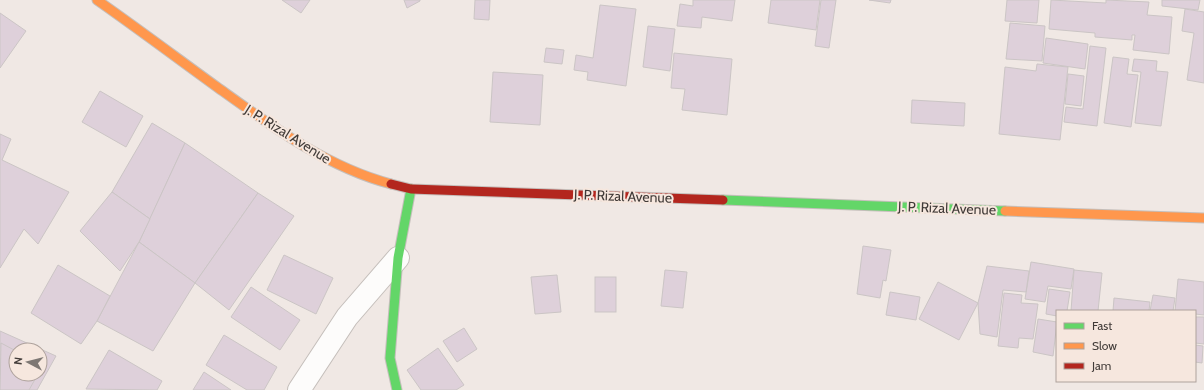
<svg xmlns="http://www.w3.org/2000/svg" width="1204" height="390" font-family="Cabin,sans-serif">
<rect width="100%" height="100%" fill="#f0e8e4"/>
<!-- building -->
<g fill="#ded0da" stroke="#cbc5c5" fill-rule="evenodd">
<path d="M282,0H310L301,13Z"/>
<path d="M404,0H420V1L407,8Z"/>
<path d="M475,0H490L489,20L474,19Z"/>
<path d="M693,0H735L732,21L702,17L701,28L677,26L680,4L693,6Z"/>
<path d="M771,0H820L816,30L768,23Z"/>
<path d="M821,0H836L829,48L815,46Z"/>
<path d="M869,0H891L890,3Z"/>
<path d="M1007,0H1039L1037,23L1005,21Z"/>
<path d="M1051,0L1106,3V0L1149,2L1147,15L1172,17L1169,54L1133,50L1135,35H1132V40L1095,37V33L1049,29Z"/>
<path d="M1162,0H1200L1198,10L1162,6Z"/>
<path d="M600,5L636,9L626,86L587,80L588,72L574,70L576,55L593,58Z"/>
<path d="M1185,9L1204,12V83L1187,80L1194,33L1182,31Z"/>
<path d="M0,13L26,31L0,68Z"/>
<path d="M1010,23L1045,26L1042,61L1006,59Z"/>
<path d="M648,26L675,29L670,71L643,67Z"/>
<path d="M1046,38L1088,44L1085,69L1043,63Z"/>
<path d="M1090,46L1106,48L1097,126L1064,122L1066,107L1083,109Z"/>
<path d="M546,48L564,50L562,64L544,62Z"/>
<path d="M674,53L732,59L727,115L682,110L685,89L671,88Z"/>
<path d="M1113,57L1129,59L1127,74L1138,75L1131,127L1104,123Z"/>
<path d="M1134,59L1157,61L1156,71L1168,72L1161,126L1135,123L1141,72L1132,71Z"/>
<path d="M1037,64L1068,67L1060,140L999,134L1005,67L1036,71Z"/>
<path d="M493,72L543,75L540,125L490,122Z"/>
<path d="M1068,74L1084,76L1081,106L1065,104Z"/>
<path d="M100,91L143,116L126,147L82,122Z"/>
<path d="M912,100L965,103L964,126L911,123Z"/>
<path d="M152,123L185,143L150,219L112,192Z"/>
<path d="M0,134L11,139L2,160L69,192L38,244L24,229L0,268Z"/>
<path d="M185,143L258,193L195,283L139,242Z"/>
<path d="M112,192L150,219L139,242L120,271L80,231Z"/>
<path d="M258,193L294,216L229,310L195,283Z"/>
<path d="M139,242L195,283L153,351L97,321Z"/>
<path d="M863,246L891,250L886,281L883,280L880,298L857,294Z"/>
<path d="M284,255L333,278L316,314L267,290Z"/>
<path d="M1031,262L1074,269L1071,289L1048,286L1045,302L1025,299Z"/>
<path d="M58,265L110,296L97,321L81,344L31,313Z"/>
<path d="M987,266L1029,271L1026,292L1003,290L997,337L980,334L978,303Z"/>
<path d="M665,270L687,272L683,308L661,306Z"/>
<path d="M1074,270L1102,273L1098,311H1071Z"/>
<path d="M557,275L561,312L535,314L531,277Z"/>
<rect x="595" y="277" width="21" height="35"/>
<path d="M1178,279L1204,282V315L1195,314V311H1175Z"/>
<path d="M938,282L978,303L959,340L919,319Z"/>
<path d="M251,287L300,320L280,350L231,317Z"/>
<path d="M1049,289L1070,292L1067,311H1057V316L1046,314Z"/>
<path d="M890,292L920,297L916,320L886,315Z"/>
<path d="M1004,293L1022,295L1021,303L1038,304L1033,339L1019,338L1018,348L998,346Z"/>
<path d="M1153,295L1175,298L1173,311H1150Z"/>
<path d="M1114,298L1150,302L1149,311H1113Z"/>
<path d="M1195,317H1204V344L1195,343Z"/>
<path d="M1038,319L1057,322L1053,356L1033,352Z"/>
<path d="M464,328L477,349L457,362L443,341Z"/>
<path d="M0,331L56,356L37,390H0ZM16,350H40V374H16Z"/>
<path d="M224,335L277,367L264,390H247L206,365Z"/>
<path d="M1,343L16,351V374H38L29,390H0Z"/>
<path d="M1195,345L1203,346L1202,363L1195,362Z"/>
<path d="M438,348L464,385L456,390H421L407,370Z"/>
<path d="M109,350L162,381L157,390L86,389Z"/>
<path d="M204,372L231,390H193Z"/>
</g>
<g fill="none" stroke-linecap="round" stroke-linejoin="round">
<defs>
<path id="street" d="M299,390L347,317L398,258"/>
<g id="fast">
<path d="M723,200L1005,211"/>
<path d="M397,390L390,358L398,258L411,189"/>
</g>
<g id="slow">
<path d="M97,0C137,28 177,58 217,87C270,125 326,167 391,184"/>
<path d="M1005,211L1204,218"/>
</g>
<path id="jam" d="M391,184L411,189L723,200"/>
</defs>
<!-- street casing -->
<use href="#street" stroke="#c5bfbb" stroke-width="24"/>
<!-- fast casing -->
<use href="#fast" stroke="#c5bfbb" stroke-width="11"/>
<!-- slow casing -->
<use href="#slow" stroke="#c5bfbb" stroke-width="11"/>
<!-- jam casing -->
<use href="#jam" stroke="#c5bfbb" stroke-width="11"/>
<!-- street -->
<use href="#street" stroke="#fdfcfb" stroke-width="22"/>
<!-- fast -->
<use href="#fast" stroke="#63d668" stroke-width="9"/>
<!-- slow -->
<use href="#slow" stroke="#ff974d" stroke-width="9"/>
<!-- jam -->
<use href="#jam" stroke="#b3261e" stroke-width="9"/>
</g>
<g text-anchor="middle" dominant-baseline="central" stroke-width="4" stroke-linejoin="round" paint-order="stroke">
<!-- street labels -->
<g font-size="14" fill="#413b38" stroke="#f6e7de">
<text transform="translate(288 134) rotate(32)">J. P. Rizal Avenue</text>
<text transform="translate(623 196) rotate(2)">J. P. Rizal Avenue</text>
<text transform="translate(947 208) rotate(2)">J. P. Rizal Avenue</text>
</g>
</g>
<!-- legend -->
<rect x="1056" y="310" width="140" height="72" fill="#f6e7de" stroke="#aea29c"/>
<rect x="1064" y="323" width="20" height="6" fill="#63d668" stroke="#aea29c"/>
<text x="1092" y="330" font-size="12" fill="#413b38">Fast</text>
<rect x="1064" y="343" width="20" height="6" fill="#ff974d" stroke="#aea29c"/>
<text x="1092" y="350" font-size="12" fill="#413b38">Slow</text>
<rect x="1064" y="363" width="20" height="6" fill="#b3261e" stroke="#aea29c"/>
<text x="1092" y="370" font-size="12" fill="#413b38">Jam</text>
<!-- north arrow -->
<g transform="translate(28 362) rotate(277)"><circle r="19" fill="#f6e7de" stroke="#aea29c"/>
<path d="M0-3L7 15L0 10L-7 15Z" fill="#7e7874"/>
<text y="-6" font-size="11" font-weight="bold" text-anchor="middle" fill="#413b38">N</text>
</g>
</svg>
